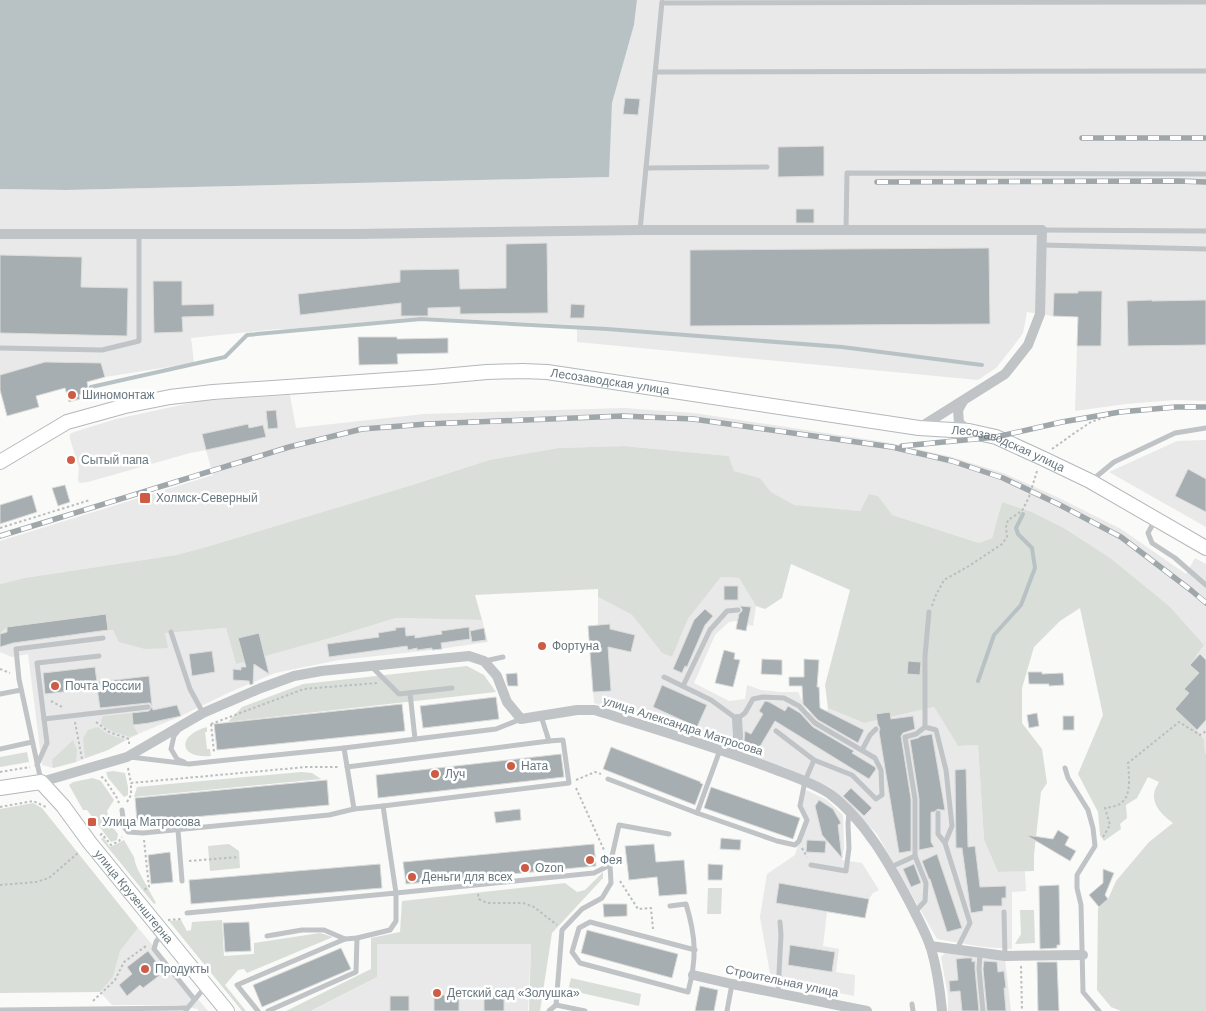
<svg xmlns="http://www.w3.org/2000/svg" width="1206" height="1011" font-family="Helvetica,sans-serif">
<rect width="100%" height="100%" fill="#fafaf8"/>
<!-- built -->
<g fill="#e8e9e8">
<path d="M637,0H1206V401L1175,400L1126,404L1075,411L1078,317L1053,316L1027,312L1023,333L1012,348L996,368L978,380L577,342V325L421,317L290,329H278L191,338L194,363L105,377L100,363L45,362L0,375V189L66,190L608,177L612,103L634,25Z"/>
<path d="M290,395L296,428L424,414L624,408L694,413L891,443L952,457L1003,473L1055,496L1121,529L1186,574L1195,558L1206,564V754L1205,753L1204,738L1197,730L1175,709L1189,694L1184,689L1198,673L1190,665L1204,645L1062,527L1032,512L1002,502L992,538L979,543L891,515L878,496L869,494L860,511L794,506L771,492L760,478L734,471L729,456L624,446L558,448L489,460L412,485L206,547L176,555L24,578L0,584V541L213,475L206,450L190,453L88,482L79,483L78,479L79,468L70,439V434L74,432L116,419L200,401Z"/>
<path d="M1206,440V527L1109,472L1177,441Z"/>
<path d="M721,577L739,578L756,606L753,626L735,621L729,622L715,635L694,683L729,701L745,699L747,685L761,690L780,692H798L807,711L823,720L828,708L864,723L934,707L958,746L978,745L984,840L998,872L1025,871L1026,891L1012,892V949L983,947L937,939L877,834L830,787L740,751L594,703L588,626L598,625V597L632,615L662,653L672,657L688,619Z"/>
<path d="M106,614L108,630L164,633L226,628L236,663L334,637L396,618L482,620L488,642L432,650L339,660L275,673L228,693L181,716L138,734L108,750L76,762L53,768L42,765L28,654L12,657L0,652V634L7,627Z"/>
<path d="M806,790L827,800L843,815L844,847L842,860L862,863L879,890L873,893L869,899L865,918L827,912L823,946L839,949L836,972L855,975L854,996L771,979L760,917L767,874L795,855L806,820L800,808Z"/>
<path d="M138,928L208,1011H198V1009L178,1005H112L100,992L113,977L120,951Z"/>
<path d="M376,944H531L528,1011H312L377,977Z"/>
<path d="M946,952L971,955L984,959H1005L1011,1011H948V996L941,957Z"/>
</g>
<!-- green -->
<g fill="#daded8">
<path d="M624,446L729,456L734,471L760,478L771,492L794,505L860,511L869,494L878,496L892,515L979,543L992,538L1002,502L1032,512L1062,527L1110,558L1169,606L1204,645L1190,665L1199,673L1185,689L1189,693L1175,709L1197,730L1204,739L1205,753L1206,754V1011H1121L1111,1007L1097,990L1098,908L1108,899L1116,881L1149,842L1173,823C1164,816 1153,807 1154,794C1154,790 1157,786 1159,782L1148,777L1137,798L1126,805L1127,818L1120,824L1121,829L1104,841L1100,835L1098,812L1078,774L1103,715L1080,608L1060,621L1034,647L1022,688V723L1042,749L1047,783L1041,792L1034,855V871L998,872L984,840L978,745L958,746L934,707L864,723L828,708L825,685L850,590L791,564L782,598L765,609L756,606L739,578L721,577L688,619L672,657L662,653L632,615L598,597V589L475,595L482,620L396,618L334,637L236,664L226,628L165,633L168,648L145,649L119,642L113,630H108L106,614L7,627L0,634V584L24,578L176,555L206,547L412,485L489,460L558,448Z"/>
<path d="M467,666L484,675L496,692L228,722L242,707L303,684Z"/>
<path d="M132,713L133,725L138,734L130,737L111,731L101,724V720L103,716Z"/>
<path d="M98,727L108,734L125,740L108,750L85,758L83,738L88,730Z"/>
<path d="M207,727V732H205L207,749H210L211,756C178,759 177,735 207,727Z"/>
<path d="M73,740L77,750L76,762L53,768L52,760Z"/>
<path d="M27,752L29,762L0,767V757Z"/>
<path d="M113,771L125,773L128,787V795L124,797L108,778L106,772Z"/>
<path d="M301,772L312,773L321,779L134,797L137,787Z"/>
<path d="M93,778L101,781L114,800L107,811L111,825L118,834L117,840L111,842L87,810H83L69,785L73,782Z"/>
<path d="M33,803L42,808L138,928L120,951L113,977L100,992L0,993V809Z"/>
<path d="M103,837L110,847L124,840L134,857L135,862L138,870L156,903L154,904L101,839Z"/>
<path d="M229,844L239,851L240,868L210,871L208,846Z"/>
<path d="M603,872V878L552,933L540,1011H529L531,944H377V977L311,1011H286L371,969V938L400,932L402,901L565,883L577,892L585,890Z"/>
<path d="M708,888H722L721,914H707Z"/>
<path d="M1020,910H1034L1035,943L1015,944L1021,934Z"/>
<path d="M181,920L187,931L191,930L192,922L222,920L224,956L254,954V943L320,933L333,937L247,973L244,969L238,970L225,985L246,1011H242L169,921Z"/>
<path d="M571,978L641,994L639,1006L568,990Z"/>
</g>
<!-- water -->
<path fill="#b8c2c5" d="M0,0H637L634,25L612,103L609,177L66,190L0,189Z"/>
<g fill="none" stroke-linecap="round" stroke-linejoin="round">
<!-- stream -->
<g stroke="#b8c2c5" stroke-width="4">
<path d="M91,387L225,357L247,335L421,319L607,329L842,347L982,365"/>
<path d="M978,681L994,635L1021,605L1035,568L1032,548L1018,534L1016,528L1023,514"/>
</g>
</g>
<!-- building -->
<g fill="#a6aeb2" stroke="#dcdcda">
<path d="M625,98L640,99L638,115L623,114Z"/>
<path d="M824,146V176L778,177V147Z"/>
<rect x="796" y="209" width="18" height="14"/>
<path d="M547,243L548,313L460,314V307L428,308V316H401V303L300,315L298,294L400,282V270L459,269L460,289L506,288V244Z"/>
<path d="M989,248L990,324L690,326V250Z"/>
<path d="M0,255L82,257L81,287L128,288L127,336L0,333Z"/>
<path d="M153,281H182V305L214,304V316L182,317L183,332L154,333Z"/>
<path d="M1078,291H1102L1101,346H1077L1078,317L1053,316L1054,293H1078Z"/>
<path d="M1152,300V301L1206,300V345L1128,346L1127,301Z"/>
<path d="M571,304L585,305L584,318H570Z"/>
<path d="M358,337H397V339L448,338V353L397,354L398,364L359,365Z"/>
<path d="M45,362L101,363L105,377L87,382L89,392L79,395L80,399L69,402L65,388L36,396L39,407L7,416L0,390V375Z"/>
<path d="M276,410L278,428L268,429L266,411Z"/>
<path d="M248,424L249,428L263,425L266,437L206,450L202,434Z"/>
<path d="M1188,469L1206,479V512L1175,496Z"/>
<path d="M65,485L70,502L58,506L52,488Z"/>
<path d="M32,495L37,512L0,524V505Z"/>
<rect x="724" y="586" width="14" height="14"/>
<path d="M740,606L751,607L746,631L736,629L739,614L742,611V609Z"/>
<path d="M705,609L713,616L705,625L687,667L685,666L682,673L673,669L694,620Z"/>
<path d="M106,614L108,630L13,643L0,647V634L7,632V627Z"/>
<path d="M610,624V629L635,635L631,652L608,647L611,691L593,692L588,626Z"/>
<path d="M405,627L406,636L415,635V638L442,634L441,631L469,627L470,639L441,643L442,649L432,650V648L417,650V648L408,650L407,646L329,657L327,644L379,637L378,633L396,630L395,628Z"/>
<path d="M484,628L486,640L472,642L470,631Z"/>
<path d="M259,633L269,674L254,664L253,684L250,685L249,681L233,680V669L241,670V667H246L238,638Z"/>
<path d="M724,650L735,653L734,659L740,660L733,687L715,683Z"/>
<path d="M212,651L215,672L192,676L189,654Z"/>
<path d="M1200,654L1206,660V720L1197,730L1175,709L1189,693L1184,689L1199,673L1190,665Z"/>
<path d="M762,659L782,660V675L761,674Z"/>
<path d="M804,659L819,660L817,687H819L820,708L864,730L858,743L818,720L803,704L802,686H789V677H804Z"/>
<path d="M908,661L921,662L920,675L907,674Z"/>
<path d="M95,667L97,682L149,676L152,706L150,703H148L100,708L97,688L45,694L43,673Z"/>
<path d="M1028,672H1042V674L1063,673L1064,685L1049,686V684H1029Z"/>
<path d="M517,673L518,686H508L507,682L506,674Z"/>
<path d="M662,685L707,705L697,727L653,707Z"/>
<path d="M496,697L499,719L423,728L420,706Z"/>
<path d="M765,701L769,702L785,711L788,706L800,713L813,727L854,751L852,753L875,767L876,769L869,779L775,721L755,755L744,749L747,742L744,741L745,731L751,734L763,714L759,711Z"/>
<path d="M402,704L405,731L217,750L214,724Z"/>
<path d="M177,705L181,716L149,723L133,725L132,713L149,711L152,707L153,710Z"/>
<path d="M890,712L891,719L913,716L915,729L903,733L901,736L911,799V851L899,853L879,732L880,728L878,725L876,714Z"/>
<path d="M1037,713L1039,726L1029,728L1027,715Z"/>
<rect x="1063" y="716" width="11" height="14"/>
<path d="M932,734L945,810H941L938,809L934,812H931V842L934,847L919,850V799L910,740L918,738L921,736Z"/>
<path d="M611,747L701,782L700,783L703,784L695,805L603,769Z"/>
<path d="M561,754L564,777L378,798L376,775Z"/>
<path d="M966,769L968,847L975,846L980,887L1006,886V898H1002V906H983V911L971,913L970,907L962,848H956L955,770Z"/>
<path d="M327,780L329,805L137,822L135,798Z"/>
<path d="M711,787L800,818L793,839L704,808Z"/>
<path d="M851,788L872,808L864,816L843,796Z"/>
<path d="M819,800L833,809L841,823L838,825L842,858L822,835L815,806Z"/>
<path d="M520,809L521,820L496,823L494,812Z"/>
<path d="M1058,830L1069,837L1065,845L1076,851L1070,861L1026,835L1053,839Z"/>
<path d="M721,838L741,840L740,850L720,849Z"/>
<path d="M807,840L826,841L825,853L806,852Z"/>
<path d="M594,844L596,866L406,884L403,862Z"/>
<path d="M654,844L656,862L684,860L687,894L659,896L657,877L629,880L625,846Z"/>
<path d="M170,852L173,882L151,884L148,855Z"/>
<path d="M937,854L962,928L947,932L930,879H929L922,861Z"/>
<path d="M380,864L382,888L191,904L189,880Z"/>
<path d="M708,864L723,865L722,880H708Z"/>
<path d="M914,864L921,883L911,887L903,869Z"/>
<path d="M1103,869L1114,873L1105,895L1108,899L1099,907L1089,895L1103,883Z"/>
<path d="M779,883L869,899L865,918L776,903Z"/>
<path d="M1059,885L1060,945H1057V948L1040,949L1039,886Z"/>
<path d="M603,904H627V916L604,917Z"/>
<path d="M249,922L251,951L225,952L223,923Z"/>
<path d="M587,930L678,954L672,978L581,953Z"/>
<path d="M790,945L835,952L832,972L788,965Z"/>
<path d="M341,948L351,969L262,1007L253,985Z"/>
<path d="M148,951L164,972L143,988L140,985L127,996L119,985L132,974L127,967Z"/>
<path d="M965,958H972V962L975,961V969L979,1011H962L960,991L950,992L949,981L958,980L956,959Z"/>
<path d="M984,961L997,962L998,972L1004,971L1006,988H1004L1006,1011H987L983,969Z"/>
<path d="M1037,962H1057L1059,1011H1038Z"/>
<path d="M700,986L718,990L714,1011H695Z"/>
<path d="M504,994V1011H484V995Z"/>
<rect x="434" y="995" width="25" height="16"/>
<rect x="390" y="996" width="19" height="15"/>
</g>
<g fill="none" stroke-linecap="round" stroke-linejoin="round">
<defs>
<g id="secondary">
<path id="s1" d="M0,462L67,422L125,406L170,397L213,392L432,377L487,372L523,371L547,372L919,428L969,431L996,437L1042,458L1090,481L1206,548"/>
<path id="s2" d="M0,788L41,782L63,806L90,843L227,1011"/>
</g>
</defs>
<!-- secondary casing -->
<use href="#secondary" stroke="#b2b8bc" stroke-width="16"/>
<!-- path -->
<g stroke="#babec0" stroke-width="2" stroke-dasharray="2.5 2.5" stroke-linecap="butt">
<path d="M1052,449L1076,432L1091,422L1120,412"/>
<path d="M0,528L90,500"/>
<path d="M932,606L935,597L944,580L969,566L1002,544L1007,537L1006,527L1008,520L1022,511L1029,497L1037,471"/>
<path d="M0,669L10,673"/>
<path d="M51,701L62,707"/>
<path d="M75,722L82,759"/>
<path d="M96,722L109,732L129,739V744"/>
<path d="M211,724L304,689L377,683"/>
<path d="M211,724L214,752"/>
<path d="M128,768L131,783L306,767H340"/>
<path d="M0,772L30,767"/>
<path d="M101,777L104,778L117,798L119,803"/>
<path d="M576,780L595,772L601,774"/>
<path d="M576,788L604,850"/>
<path d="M127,802L131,795V783"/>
<path d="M0,807L33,801L46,807"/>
<path d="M100,835L102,834L111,845L119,841L122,837"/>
<path d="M1103,837L1110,825L1105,808C1112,807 1120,806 1124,800C1131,793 1129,773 1128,763L1179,722L1200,735L1206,731"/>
<path d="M144,840L149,887L144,890"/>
<path d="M802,848L807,857"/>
<path d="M189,861L239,857"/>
<path d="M620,881L638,909L651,908L653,929"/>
<path d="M0,885L36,882L49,878L79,852"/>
<path d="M478,894L479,899L487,903H523L534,907L557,925"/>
<path d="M168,920L181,919"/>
<path d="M1021,966L1022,1011"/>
<path d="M93,1001L115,980L124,962L146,946"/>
</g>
<!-- lane -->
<g stroke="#c0c4c7" stroke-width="5">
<path d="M662,3L1206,2"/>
<path d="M655,72L1206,71"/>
<path d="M646,168L767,167"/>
<path d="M640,230L662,2"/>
<path d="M846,230L847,173L1206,174"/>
<path d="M1042,230L1206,231"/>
<path d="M1042,245L1206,249"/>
<path d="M0,348L102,350L139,341V234"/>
<path d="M1091,481L1114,462L1175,433L1206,428"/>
<path d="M1155,520L1148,533L1152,543L1175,558L1206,585"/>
<path d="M929,612L925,656V727L936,730L946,770L952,826L945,843"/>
<path d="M171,632L190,689L203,713"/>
<path d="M485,661L503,657"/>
<path d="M372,667L399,694L452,688"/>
<path d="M664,677L711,700L737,719L745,713L753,699L763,697L784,698L799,706L815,723L875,758L881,770L882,795L876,799L852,775L814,760L776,731"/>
<path d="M683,686L710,630L727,611L738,610"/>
<path d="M410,693L415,739"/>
<path d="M0,694L21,690"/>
<path d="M44,719L148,707"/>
<path d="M178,731L174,736L171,749L177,759L184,762"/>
<path d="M344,748L354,809L383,806L396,893L594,873L610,865"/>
<path d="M0,749L32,742"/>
<path d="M720,750L697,813L777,841L795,845L799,841L807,820L800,806L805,781L814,760"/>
<path d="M862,750L870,735L876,729"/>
<path d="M130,757L189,764L344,748L496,729L521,719"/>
<path d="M37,765L47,743L37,663L99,656"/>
<path d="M347,767L549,741L541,716"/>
<path d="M1065,768L1068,778L1088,810L1093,828L1095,846L1077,875V888L1081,905L1083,992L1099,1011"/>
<path d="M608,779L697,813"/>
<path d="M41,781L19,679L16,649L103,638"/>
<path d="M383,806L569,783L563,740L549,741"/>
<path d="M122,810L124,827L128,832L143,833L329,815L354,809"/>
<path d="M938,813V834L945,843L970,923L957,949"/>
<path d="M178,830L182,881"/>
<path d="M811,865L846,871L849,848L848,824L849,812"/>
<path d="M891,867L915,856"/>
<path d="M670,906L686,904C696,937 697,958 688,992L580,963L572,952L579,928L590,922L695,950"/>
<path d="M915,912L925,901L926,883L915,856V799L905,737L916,734L925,727"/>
<path d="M1004,912L1005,956"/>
<path d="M187,913L396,893V921L390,930L357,938L345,939L324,930H302L267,936"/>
<path d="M163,932L156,942L154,949L194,999"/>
<path d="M980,953L979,969L983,1011"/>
<path d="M778,993L781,935L780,922"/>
<path d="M912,1004L913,1011"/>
<path d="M0,1010L186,1008"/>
<path d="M186,1010L206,986"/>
<path d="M258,1011L237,985L345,939"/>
<path d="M268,1011L356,972L357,938"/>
<path d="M549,1011L556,1005"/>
<path d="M585,1011L556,1005L562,930L582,909L602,898L611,883L610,865L619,825L669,834"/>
<path d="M727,1011L732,984"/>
</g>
<!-- street -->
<g stroke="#c0c4c7" stroke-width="10">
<path d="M0,234H356L640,230H1042L1040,314L1028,345L1005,374L919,428"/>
<path d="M963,401L958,410L959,423L969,431"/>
<path d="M736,755L738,736L737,719"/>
<path d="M41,782L127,757L203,713L261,688L294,676L321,671L469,656L484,661L497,676L507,702L521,719L577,710H595C654,729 713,746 771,768C789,775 814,783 830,794C865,820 890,865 910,903C917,917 926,933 931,948C937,969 940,990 942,1011"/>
<path d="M930,946L1005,956L1083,955"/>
<path d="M693,975L732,984L867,1011"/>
</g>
<!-- secondary -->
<use href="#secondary" stroke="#fff" stroke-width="14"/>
<defs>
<g id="rail">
<path d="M1082,138H1206"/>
<path d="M877,182L1179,181L1206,182"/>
<path d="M902,446L996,437L1062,422L1120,412L1176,407H1206"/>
<path d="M0,536L289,447L362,429L427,424L622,416L693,419L892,447L952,461L1003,478L1058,504L1121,537L1192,591L1206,603"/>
</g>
</defs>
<!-- rail casing -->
<use href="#rail" stroke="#a0a7ab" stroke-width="5.5"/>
<!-- rail -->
<use href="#rail" stroke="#fff" stroke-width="4" stroke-dasharray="11" stroke-linecap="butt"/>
</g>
<!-- markers -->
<g fill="#ce5c44" stroke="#fff" stroke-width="2">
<circle cx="72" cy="395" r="5"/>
<circle cx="71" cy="460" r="5"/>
<rect x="139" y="492" width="12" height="12" rx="2.5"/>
<circle cx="542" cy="646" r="5"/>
<circle cx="55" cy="686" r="5"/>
<circle cx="511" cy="766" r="5"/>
<circle cx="435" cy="774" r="5"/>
<rect x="87" y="817" width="10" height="10" rx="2.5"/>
<circle cx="590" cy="860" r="5"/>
<circle cx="525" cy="868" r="5"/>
<circle cx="412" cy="877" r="5"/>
<circle cx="145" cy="969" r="5"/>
<circle cx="437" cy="993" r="5"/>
</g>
<g text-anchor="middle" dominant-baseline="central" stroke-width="5" stroke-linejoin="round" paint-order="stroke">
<!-- street labels -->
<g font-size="12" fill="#68777f" stroke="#fff">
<text stroke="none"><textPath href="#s1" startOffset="626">Лесозаводская улица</textPath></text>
<text stroke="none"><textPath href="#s1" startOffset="1031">Лесозаводская улица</textPath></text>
<text transform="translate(683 726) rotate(18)">улица Александра Матросова</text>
<text stroke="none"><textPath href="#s2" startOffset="189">улица Крузенштерна</textPath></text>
<text transform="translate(782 981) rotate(12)">Строительная улица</text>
</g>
<!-- poi labels -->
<g font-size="12" fill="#68777f" stroke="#fff" text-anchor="start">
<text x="82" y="395">Шиномонтаж</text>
<text x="81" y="460">Сытый папа</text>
<text x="156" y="498">Холмск-Северный</text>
<text x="552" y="646">Фортуна</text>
<text x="65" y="686">Почта России</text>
<text x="521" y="766">Ната</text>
<text x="445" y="774">Луч</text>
<text x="102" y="822">Улица Матросова</text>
<text x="600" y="860">Фея</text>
<text x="535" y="868">Ozon</text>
<text x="422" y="877">Деньги для всех</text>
<text x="155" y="969">Продукты</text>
<text x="447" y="993">Детский сад «Золушка»</text>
</g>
</g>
</svg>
